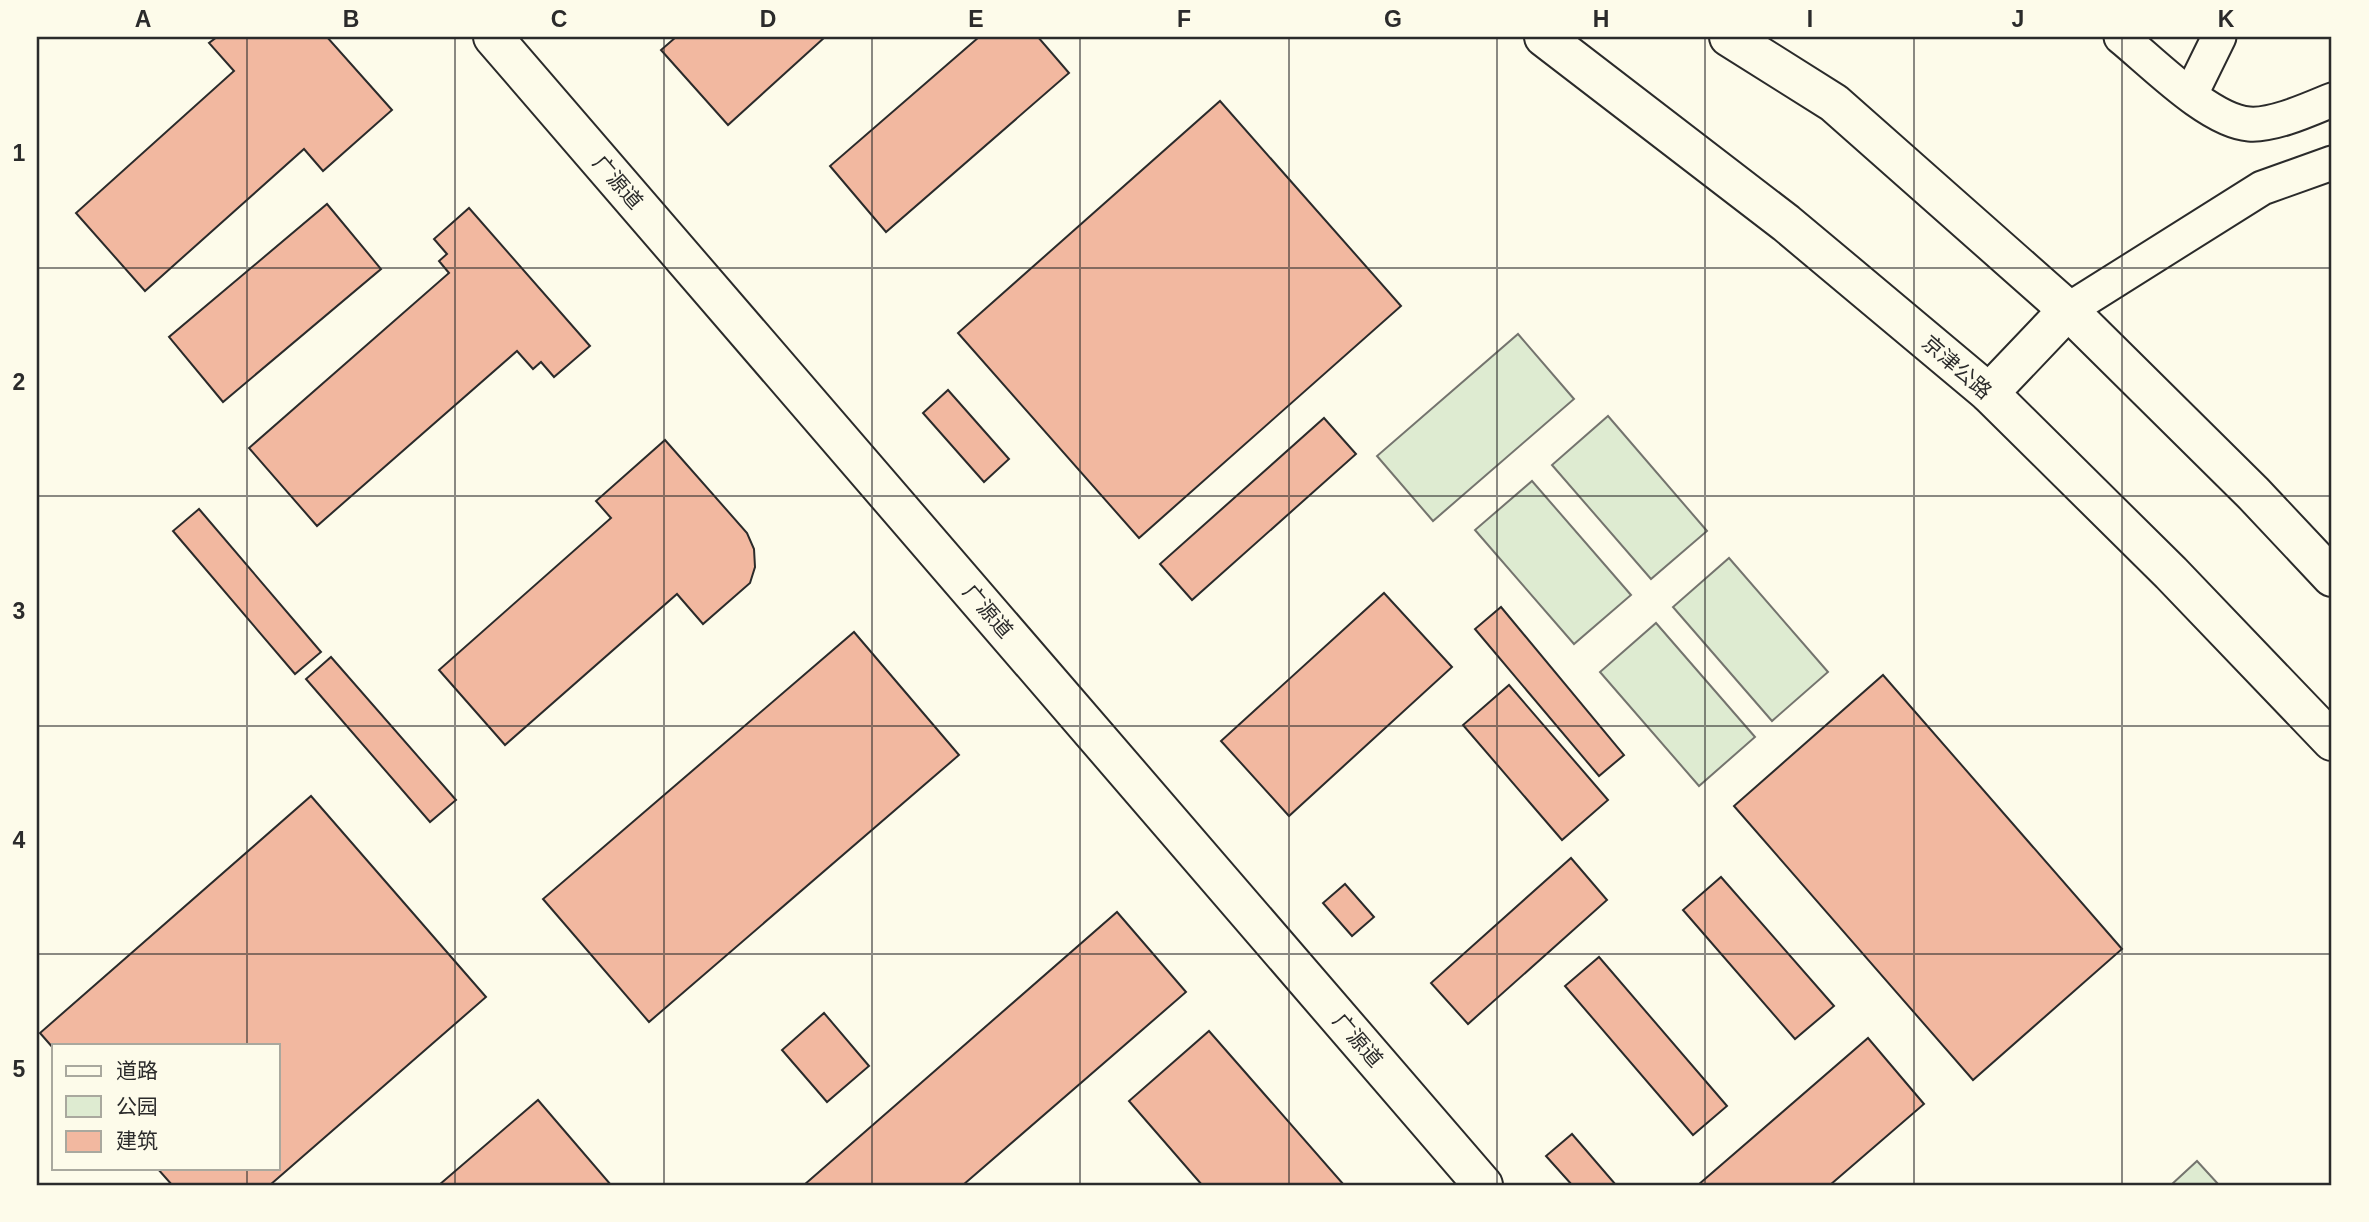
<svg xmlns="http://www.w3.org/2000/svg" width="2369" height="1222" font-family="Helvetica,'Noto Sans SC',sans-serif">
<rect width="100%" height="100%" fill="#fdfbea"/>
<!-- green -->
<g fill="#deebd1" stroke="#74746e" stroke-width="2">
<path d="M1518,334L1574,399L1433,521L1377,456Z"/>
<path d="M1608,416L1707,531L1651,579L1552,465Z"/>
<path d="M1532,481L1631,595L1574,644L1475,530Z"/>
<path d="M1729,558L1828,672L1772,721L1673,607Z"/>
<path d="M1656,623L1755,737L1699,786L1600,672Z"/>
<path d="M2197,1161L2219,1185H2171Z"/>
</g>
<!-- building -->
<g fill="#f2b8a0" stroke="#2b2b2b" stroke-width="2">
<path d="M217,37H327L392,110L323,171L304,149L145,291L76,213L234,71L209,43Z"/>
<path d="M676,37H825L728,125L661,50Z"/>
<path d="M979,37H1038L1069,73L886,232L830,166Z"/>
<path d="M1220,101L1401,306L1139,538L958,333Z"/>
<path d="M327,204L381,269L223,402L169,337Z"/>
<path d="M469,208L590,346L554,377L541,362L533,369L517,351L317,526L249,448L449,273L439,261L447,254L434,239Z"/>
<path d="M948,390L1009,459L984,482L923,413Z"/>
<path d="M1324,418L1356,454L1192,600L1160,564Z"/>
<path d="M665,440L747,533L754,549L755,567L750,583L703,624L677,594L505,745L439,670L611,518L596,501Z"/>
<path d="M199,509L321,652L295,674L173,531Z"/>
<path d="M1384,593L1452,667L1289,816L1221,741Z"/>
<path d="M1501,607L1624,755L1599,776L1475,629Z"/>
<path d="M854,632L959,755L649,1022L543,899Z"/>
<path d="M331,657L456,800L430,822L306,679Z"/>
<path d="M1883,675L2122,949L1973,1080L1734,806Z"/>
<path d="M1509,685L1608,800L1562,840L1463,725Z"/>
<path d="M311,796L486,997L270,1185H172L157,1168H278V1045H54V1049L40,1033Z"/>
<path d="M1571,858L1607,900L1468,1024L1431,983Z"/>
<path d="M1721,877L1834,1006L1795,1039L1683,910Z"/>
<path d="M1345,884L1374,917L1352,936L1323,903Z"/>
<path d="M1117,912L1186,992L963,1185H804Z"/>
<path d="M1599,957L1727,1106L1693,1135L1565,986Z"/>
<path d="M824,1013L869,1066L827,1102L782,1050Z"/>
<path d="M1209,1031L1344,1185H1202L1129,1101Z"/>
<path d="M1868,1038L1924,1104L1830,1185H1698Z"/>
<path d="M538,1100L611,1185H439Z"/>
<path d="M1572,1134L1616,1185H1572L1546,1156Z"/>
</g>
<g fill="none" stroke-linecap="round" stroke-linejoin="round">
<defs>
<g id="minor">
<path d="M2121,37C2152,62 2209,121 2249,124C2273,126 2310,109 2332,100"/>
<path d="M2191,94L2219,37"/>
<path d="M2068,310L2262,188L2332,163"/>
</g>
<path id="secondary" d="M493,37L1483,1185"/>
<g id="trunk">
<path d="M1544,37L1786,223L1989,393L2171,573L2332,741"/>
<path d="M1729,37L1834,103L2068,310L2253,493L2332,577"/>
<path d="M1989,393L2068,310"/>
</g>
</defs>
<!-- minor casing -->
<use href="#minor" stroke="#2b2b2b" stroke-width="37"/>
<!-- secondary casing -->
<use href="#secondary" stroke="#2b2b2b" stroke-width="42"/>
<!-- trunk casing -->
<use href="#trunk" stroke="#2b2b2b" stroke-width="42"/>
<!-- minor -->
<use href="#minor" stroke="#fdfbea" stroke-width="33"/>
<!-- secondary -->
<use href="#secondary" stroke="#fdfbea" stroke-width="38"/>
<!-- trunk -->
<use href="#trunk" stroke="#fdfbea" stroke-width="38"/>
</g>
<!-- grid -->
<path fill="none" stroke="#2b2b2b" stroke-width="2" stroke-opacity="0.55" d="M247,37V1045M455,37V1185M664,37V1185M872,37V1185M1080,37V1185M1289,37V1185M1497,37V1185M1705,37V1185M1914,37V1185M2122,37V1185M37,268H2332M37,496H2332M37,726H2332M37,954H2332M247,1168V1185"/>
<g text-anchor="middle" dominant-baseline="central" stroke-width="5" stroke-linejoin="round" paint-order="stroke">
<!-- street labels -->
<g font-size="21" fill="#2b2b2b" stroke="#fdfbea">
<text transform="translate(618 182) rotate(49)">广源道</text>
<text transform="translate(1957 367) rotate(41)">京津公路</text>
<text transform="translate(988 611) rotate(49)">广源道</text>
<text transform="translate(1358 1040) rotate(49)">广源道</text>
</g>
</g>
<!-- border -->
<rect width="2369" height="1222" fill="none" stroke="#fdfbea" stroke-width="77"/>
<!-- legend -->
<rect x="52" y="1044" width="228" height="126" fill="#fdfbea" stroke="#a9a89e" stroke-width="2"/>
<rect x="66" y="1066" width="35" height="10" fill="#fdfbea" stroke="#a9a89e" stroke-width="2"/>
<text x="116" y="1078" font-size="21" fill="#2b2b2b">道路</text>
<rect x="66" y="1096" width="35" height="21" fill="#deebd1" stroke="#a9a89e" stroke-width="2"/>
<text x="116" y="1114" font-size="21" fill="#2b2b2b">公园</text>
<rect x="66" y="1131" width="35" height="21" fill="#f2b8a0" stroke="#a9a89e" stroke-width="2"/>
<text x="116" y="1148" font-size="21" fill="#2b2b2b">建筑</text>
<rect x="38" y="38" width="2292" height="1146" fill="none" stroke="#2b2b2b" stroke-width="2.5"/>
<g font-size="23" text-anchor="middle" font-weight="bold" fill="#2b2b2b">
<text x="143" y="27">A</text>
<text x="351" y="27">B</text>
<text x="559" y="27">C</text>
<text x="768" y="27">D</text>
<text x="976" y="27">E</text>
<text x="1184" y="27">F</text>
<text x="1393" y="27">G</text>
<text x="1601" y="27">H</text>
<text x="1810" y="27">I</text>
<text x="2018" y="27">J</text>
<text x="2226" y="27">K</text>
<text x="19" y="161">1</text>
<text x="19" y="390">2</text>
<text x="19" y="619">3</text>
<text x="19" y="848">4</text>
<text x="19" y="1077">5</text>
</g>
</svg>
